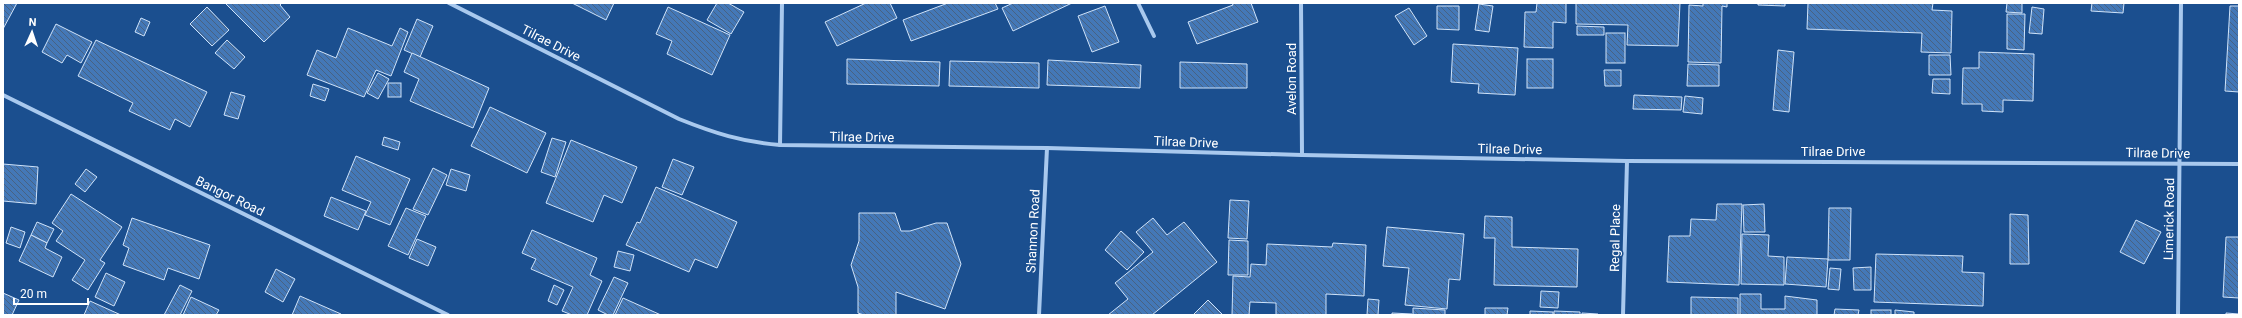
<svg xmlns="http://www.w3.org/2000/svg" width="2242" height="318" font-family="Roboto,sans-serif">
<defs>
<pattern id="building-back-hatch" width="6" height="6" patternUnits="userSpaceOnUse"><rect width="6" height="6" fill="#4478b7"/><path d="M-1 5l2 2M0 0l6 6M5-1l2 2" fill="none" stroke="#486282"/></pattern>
</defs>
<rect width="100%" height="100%" fill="#1b4f8f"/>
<!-- building -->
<g fill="url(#building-back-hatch)" stroke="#cfe3fa">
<path d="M3,3H17L3,29Z"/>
<path d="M225,3H282L280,5L290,17L264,42Z"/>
<path d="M572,3H614L606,20Z"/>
<path d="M717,3H728L744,12L731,34L707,20Z"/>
<path d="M866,3H890L897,18L837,46L825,22Z"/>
<path d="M948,3H995L998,9L911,41L903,20Z"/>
<path d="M1013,3H1072L1013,31L1002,8Z"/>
<path d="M1232,3H1251L1258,22L1197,44L1188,22L1233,5Z"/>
<path d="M1537,3H1566V23L1553,22V48L1524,47L1525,12H1536Z"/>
<path d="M1576,3H1680L1678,46L1627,45L1628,25L1576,24Z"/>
<path d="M1703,3H1727V7L1722,6L1721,63L1688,62L1689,5L1703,6Z"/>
<path d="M1758,3H1785V6L1758,5Z"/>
<path d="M1808,3H1933L1932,10L1952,11L1951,53L1921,52L1922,33L1807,29Z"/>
<path d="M2007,3H2022V13L2006,12Z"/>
<path d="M2092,3H2124L2123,13L2091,11Z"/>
<path d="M1479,4L1493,6L1489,32L1475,30Z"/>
<path d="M1105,6L1119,42L1092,52L1078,16Z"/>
<path d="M1437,6H1459V30L1437,29Z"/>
<path d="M2230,6H2239V92L2225,91Z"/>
<path d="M207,7L229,30L212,46L190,24Z"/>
<path d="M668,7L730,35L712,75L667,54L672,41L656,34Z"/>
<path d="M2032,7L2044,9L2042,34L2029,33Z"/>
<path d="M1409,8L1427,36L1414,45L1395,16Z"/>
<path d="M2007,14H2025L2024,50L2007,49Z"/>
<path d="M141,18L150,22L144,36L135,32Z"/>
<path d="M417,19L433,26L420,57L404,50Z"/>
<path d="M56,24L92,42L81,63L67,55L62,63L42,52Z"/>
<path d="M1577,26L1604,27V35H1577Z"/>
<path d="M348,28L392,46L400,28L408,32L391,76L376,70L364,97L307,75L317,50L336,58Z"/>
<rect x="1606" y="33" width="19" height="30"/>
<path d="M96,40L207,92L190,127L175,119L170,130L129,111L133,103L78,76Z"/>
<path d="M227,40L245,57L234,69L215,53Z"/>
<path d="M1453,44L1518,48L1515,95L1478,93L1479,84L1451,82Z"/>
<path d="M1778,50L1794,52L1789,112L1773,110Z"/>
<path d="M1979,52L2034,54L2033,101L2003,100V112L1982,111V104H1962L1963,68H1979Z"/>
<path d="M412,53L489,88L473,128L410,101L419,79L404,72Z"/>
<path d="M1929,55H1950L1951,75H1929Z"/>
<path d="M847,59L940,62L939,86L847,84Z"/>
<rect x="1527" y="59" width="26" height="29"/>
<path d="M1048,60L1141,65L1140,88L1047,85Z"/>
<path d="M950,61L1039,63V88L949,86Z"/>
<path d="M1180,62L1247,64V88H1180Z"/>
<path d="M1688,64L1719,65V86H1687Z"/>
<path d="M1604,70H1621V86H1605Z"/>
<path d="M378,73L389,79L378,99L367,93Z"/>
<path d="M1933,79H1950V94L1932,93Z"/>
<rect x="388" y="83" width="13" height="14"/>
<path d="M313,84L329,89L325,101L310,96Z"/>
<path d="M231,92L245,96L238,119L224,115Z"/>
<path d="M1634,95L1682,97L1681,110L1633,109Z"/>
<path d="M1685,96L1703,98L1702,114L1683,112Z"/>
<path d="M490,107L546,133L527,173L471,146Z"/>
<path d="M384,137L400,142L398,150L382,145Z"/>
<path d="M552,138L566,142L555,177L541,172Z"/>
<path d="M571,140L637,167L622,203L604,195L593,222L546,203Z"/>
<path d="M356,156L410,179L390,225L365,215L371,202L342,190Z"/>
<path d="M673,159L694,167L682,195L662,187Z"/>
<path d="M3,164L38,167L36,204L3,201Z"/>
<path d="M433,168L447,175L428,215L413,209Z"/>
<path d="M86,169L97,177L85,192L75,184Z"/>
<path d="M451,169L470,175L466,191L446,185Z"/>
<path d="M656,187L737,222L717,268L695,259L689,272L626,245L637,222L640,223Z"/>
<path d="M71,194L122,227L100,260L105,263L88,290L72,280L85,260L56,241L63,231L52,223Z"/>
<path d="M331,197L366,211L358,230L324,216Z"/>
<path d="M1230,200L1249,201L1247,239L1228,238Z"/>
<path d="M1717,204H1742L1739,285L1667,282L1669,236H1690L1691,219L1716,220Z"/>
<path d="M1764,204L1765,232H1744L1743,205Z"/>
<path d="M406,208L426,216L408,255L388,246Z"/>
<path d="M1829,208H1851L1850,260H1828Z"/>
<path d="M859,213H895L901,231H910L936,223H947L961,264L945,309L896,292V315H864L858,313V287L851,265L859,241Z"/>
<path d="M2010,214L2028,215L2029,264H2010Z"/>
<path d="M1485,216L1512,217V247L1578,249L1577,287L1494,285L1495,238H1484Z"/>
<path d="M132,218L210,245L199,279L168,268L164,280L123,265L129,248L123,245Z"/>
<path d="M1153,218L1167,235L1184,222L1217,262L1152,315H1108L1128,299L1115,283L1153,252L1136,232Z"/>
<path d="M2136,220L2161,232L2144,264L2120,252Z"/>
<path d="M37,222L54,229L47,243L31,235Z"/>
<path d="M11,227L25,232L20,248L6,243Z"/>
<path d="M1387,227L1464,234L1460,280L1449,279L1447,309L1405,305L1409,268L1383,266Z"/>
<path d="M532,230L597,258L590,275L602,281L587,315H572L562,311L573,287L531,269L536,259L522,253Z"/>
<path d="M1121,231L1144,252L1127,270L1105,250Z"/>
<path d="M1742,234L1769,235L1768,256L1784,257V285L1741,284Z"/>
<path d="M31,235L47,243L45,248L62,257L53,277L19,261Z"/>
<path d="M2226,237H2239V298L2223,297Z"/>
<path d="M417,239L436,247L428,266L409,258Z"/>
<path d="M1229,240L1248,241V275H1228Z"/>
<path d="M1333,243L1366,245L1364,296L1326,294V315H1276V303L1250,302L1249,315H1232L1233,276L1250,277L1251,264L1266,265L1267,244L1332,247Z"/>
<path d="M618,251L634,255L630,271L614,267Z"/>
<path d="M1876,254L1963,256L1962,272L1984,273L1983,306L1874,302Z"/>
<path d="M1787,257L1828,259L1826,287L1785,284Z"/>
<path d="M1871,267V290H1854L1853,268Z"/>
<path d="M1830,268L1841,269L1839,290L1828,289Z"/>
<path d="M276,269L295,279L283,302L265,292Z"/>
<path d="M106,273L125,282L114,306L95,297Z"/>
<path d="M614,277L628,283L613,315H608L598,310Z"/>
<path d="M180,285L192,291L180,315H164Z"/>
<path d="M554,285L564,290L557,305L548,301Z"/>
<path d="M1541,291L1559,292L1558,308L1540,307Z"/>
<path d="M3,293L19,300L12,315H3Z"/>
<path d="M1740,294H1761V309H1785V296L1817,300V315H1740Z"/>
<path d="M300,296L341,314L340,315H292Z"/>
<path d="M191,297L219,310L216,315H183Z"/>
<path d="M1691,297L1738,298V315H1691Z"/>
<path d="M623,298L661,315H615Z"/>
<path d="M1368,299L1379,300L1378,315H1367Z"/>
<path d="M1208,300L1223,315H1193Z"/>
<path d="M90,301L121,315H84Z"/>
<path d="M1413,308L1445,310V315H1413Z"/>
<path d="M1485,308H1508L1507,315H1485Z"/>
<path d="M1835,309L1859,310L1858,315H1834Z"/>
<rect x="1871" y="310" width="20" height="5"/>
<path d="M1895,310L1914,312V315H1895Z"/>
<path d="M1530,311L1553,312V315H1530Z"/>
<path d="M1554,311L1580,312V315H1554Z"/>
<path d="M1392,313L1412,314V315H1392Z"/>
<path d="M1582,313L1598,314V315H1582Z"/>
<path d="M2226,313L2239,314V315H2226Z"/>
</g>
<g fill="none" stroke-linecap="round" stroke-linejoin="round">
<!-- street -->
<g stroke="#a9c9ee" stroke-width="4">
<path d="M449,3L679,119C714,133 742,142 780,145L1047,148L1302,155L1627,161L2239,164"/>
<path d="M1138,3L1154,36"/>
<path d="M1301,3L1302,155"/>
<path d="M3,95L448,315"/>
<path d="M780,145L782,3"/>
<path d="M1039,315L1047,148"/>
<path d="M1623,315L1627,161"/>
<path d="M2178,315L2181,3"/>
</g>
</g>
<g text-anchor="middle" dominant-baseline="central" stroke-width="3" stroke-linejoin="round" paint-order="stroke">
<!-- street labels -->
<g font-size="13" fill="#fff" stroke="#1b4f8f">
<text transform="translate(551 43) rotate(27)">Tilrae Drive</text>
<text transform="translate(1291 79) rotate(-90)">Avelon Road</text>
<text transform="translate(862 137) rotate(1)">Tilrae Drive</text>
<text transform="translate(1186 142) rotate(2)">Tilrae Drive</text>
<text transform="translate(1510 149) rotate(1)">Tilrae Drive</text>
<text x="1833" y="151">Tilrae Drive</text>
<text transform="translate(2158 153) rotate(1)">Tilrae Drive</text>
<text transform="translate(230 196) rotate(26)">Bangor Road</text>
<text transform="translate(2169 219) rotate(-89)">Limerick Road</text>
<text transform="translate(1033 231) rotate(-87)">Shannon Road</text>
<text transform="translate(1615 238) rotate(-89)">Regal Place</text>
</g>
</g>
<!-- border -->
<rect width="2242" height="318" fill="none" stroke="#ffffff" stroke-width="8"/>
<!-- north arrow -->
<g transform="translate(32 32) rotate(3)" stroke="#1b4f8f" stroke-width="3" paint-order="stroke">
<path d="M0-3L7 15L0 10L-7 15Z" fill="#ffffff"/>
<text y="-6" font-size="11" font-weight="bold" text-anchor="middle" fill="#ffffff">N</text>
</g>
<!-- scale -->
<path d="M14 298v6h74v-6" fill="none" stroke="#ffffff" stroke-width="2"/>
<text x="20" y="298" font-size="12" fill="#ffffff" stroke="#1b4f8f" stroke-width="3" paint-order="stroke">20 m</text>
</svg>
